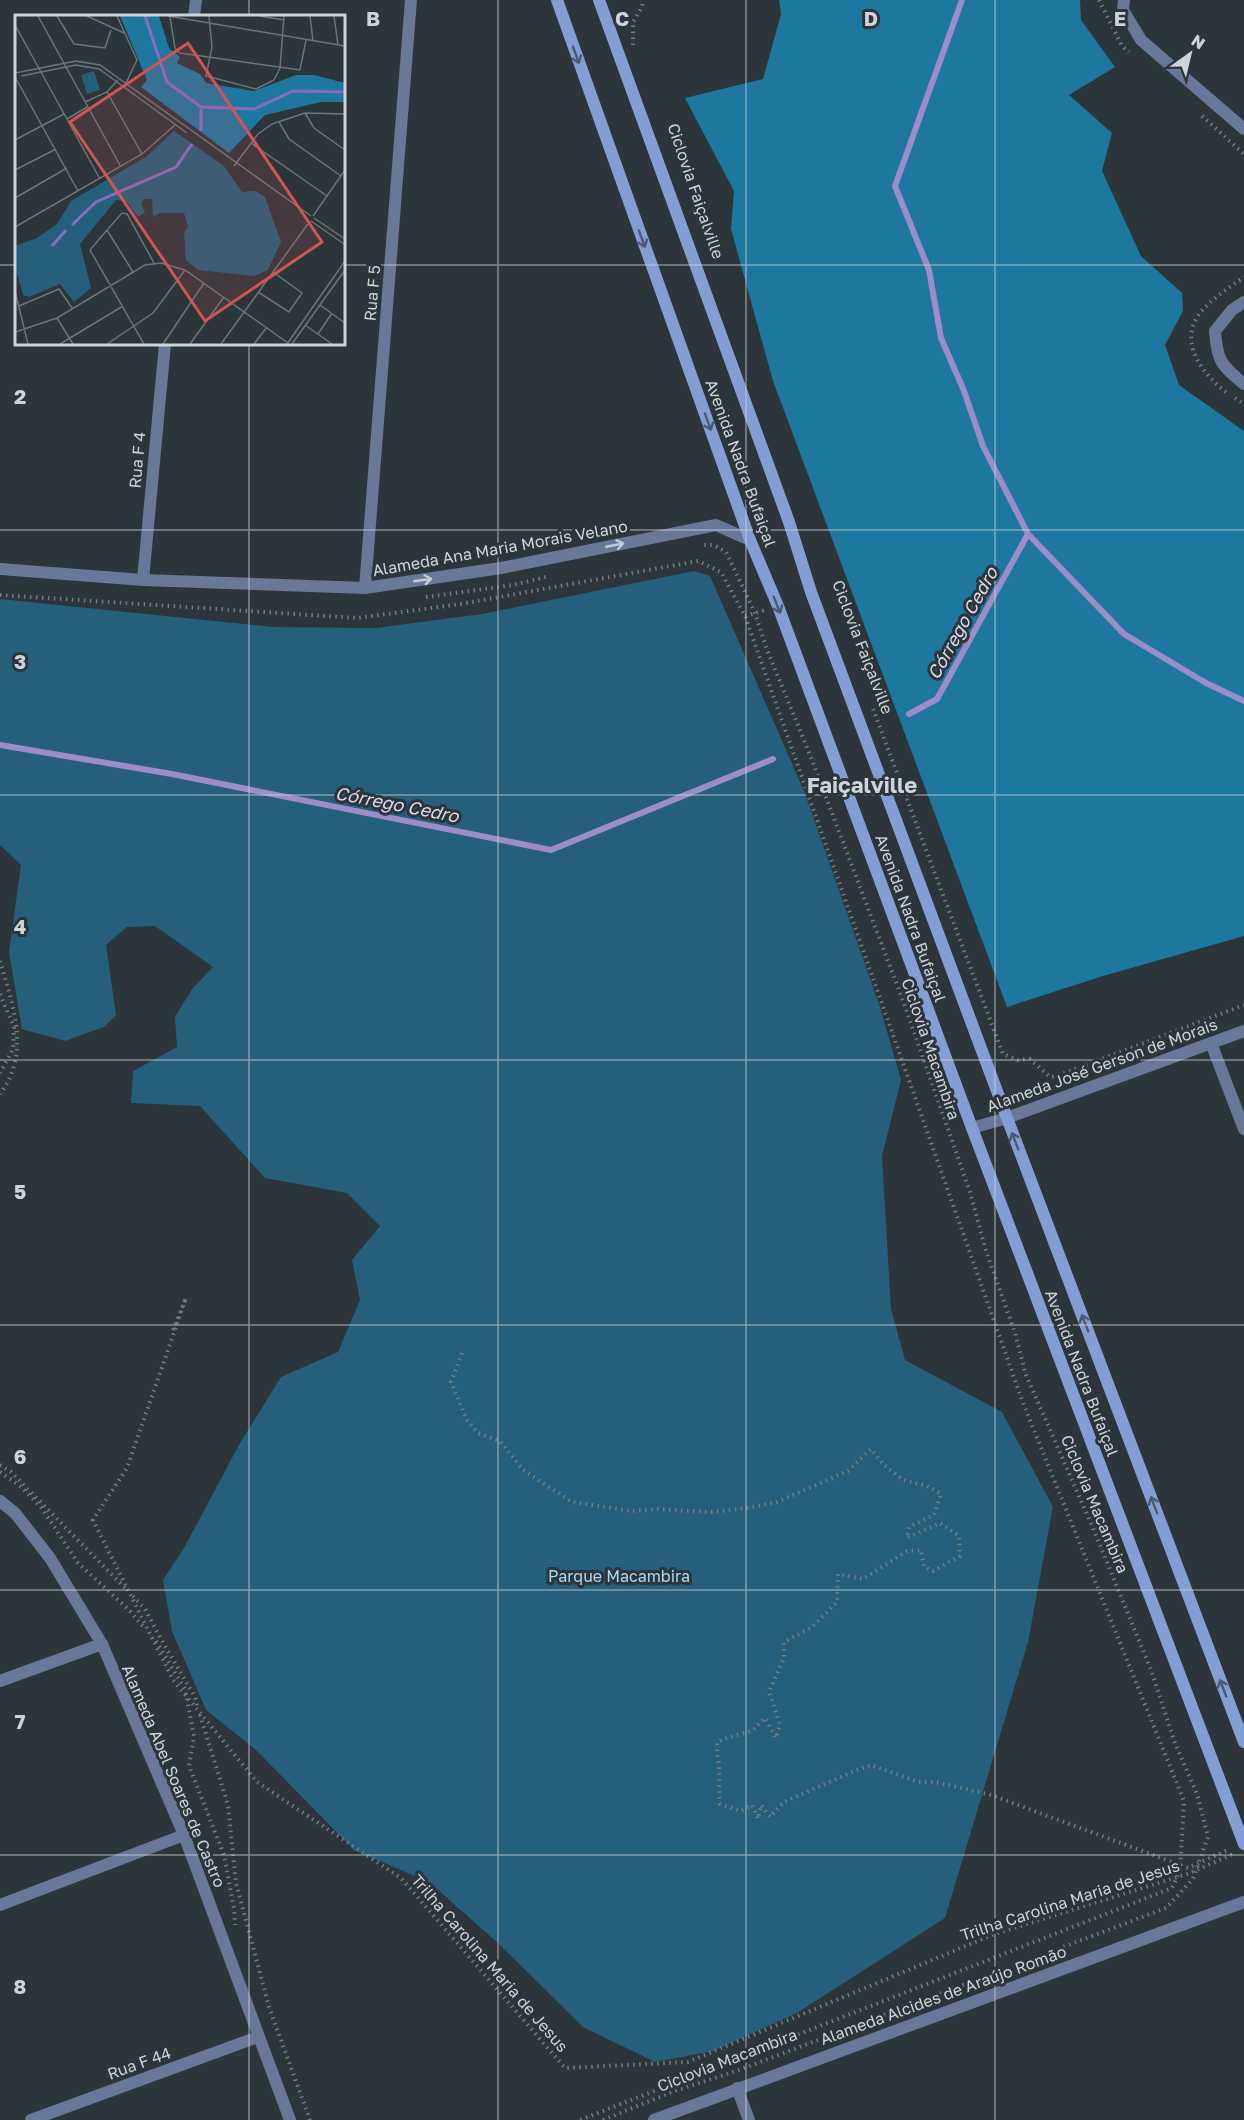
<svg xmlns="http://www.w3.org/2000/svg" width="1244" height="2120" font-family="'Golos Text',sans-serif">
<rect width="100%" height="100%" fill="#2b353a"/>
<!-- green -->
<path fill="#255f7b" d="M694,571L710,576L804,791L880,1007L901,1080L882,1156L891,1309L905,1360L1002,1412L1053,1507L1028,1642L945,1918L797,2013L713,2051L655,2062L583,2027L500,1945L429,1882L354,1850L256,1750L206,1710L172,1631L163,1580L184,1548L240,1443L281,1377L338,1352L360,1300L352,1260L380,1226L347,1193L265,1178L200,1106L131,1103L133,1071L177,1047L175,1017L192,989L213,967L155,926L127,927L106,945L116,1015L104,1027L65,1041L22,1029L9,952L21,865L0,845V599L273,627L376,628L482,614Z"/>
<!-- forest -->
<path fill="#1d779e" d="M779,0H1080L1081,20L1115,67L1069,95L1112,133L1102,171L1141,256L1182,293L1183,311L1165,345L1179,385L1244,431V936L1103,976L1007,1007L773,381L731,229L734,191L685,98L763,79L781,14Z"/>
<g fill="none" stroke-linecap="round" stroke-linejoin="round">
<!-- stream -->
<g stroke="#9c8cc7" stroke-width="6">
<path d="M962,0L895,186L929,270L941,338L964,391L983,446L1028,534L1124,634L1206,683L1244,701"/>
<path d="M909,714L937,699L1028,534"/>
<path d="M0,745L172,774L551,850L773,759"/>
</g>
<!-- path -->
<g stroke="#747c80" stroke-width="4" stroke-dasharray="1.5 4.5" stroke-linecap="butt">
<path d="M1099,0L1122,46L1129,52"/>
<path d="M633,45V22L642,7L643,0"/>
<path d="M1202,116L1244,154"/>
<path d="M1226,392C1205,376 1182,348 1195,321C1202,305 1230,287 1244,277"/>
<path d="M1235,398L1244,404"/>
<path d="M0,595L357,618L461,604L698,561L721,572L745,616L1023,1403L1184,1801L1180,1871L1172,1888L580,2120"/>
<path d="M426,597L513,585L546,577"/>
<path d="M745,616L765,610"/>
<path d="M873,709L1003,1054L1018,1060L1030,1059L1050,1077L1057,1076L1244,1005"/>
<path d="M0,961C13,1006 31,1053 0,1094"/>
<path d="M0,994L14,1027L13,1049L0,1073"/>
<path d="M173,1330L186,1298L127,1468L93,1520L173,1680L257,1782L401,1878L565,2068L688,2062L992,1935L1187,1874L1231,1855L1234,1856"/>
<path d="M462,1353L451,1382L467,1420L478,1433L500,1441L523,1470L572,1502L631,1511L656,1509L712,1512L752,1507L777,1502L848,1471L871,1449L884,1465L903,1480L927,1486L941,1494L934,1515L909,1527L907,1538L940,1523L959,1536L960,1556L933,1571L924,1567L921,1550L907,1551L863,1579L838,1574L837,1602L811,1628L784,1642V1658L769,1692L780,1724L776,1738L765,1718L752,1731L729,1737L717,1742C717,1752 718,1759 719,1768C720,1780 718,1791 720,1804L741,1811L752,1805L758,1819L761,1805L770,1817L784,1802L857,1770L871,1765L918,1782H936L991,1795L1188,1868L1230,1849"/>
<path d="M0,1465L11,1472L125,1588"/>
<path d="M0,1472L20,1486L41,1507L78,1563L129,1610L145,1629"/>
<path d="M133,1596L145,1609L161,1639L195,1697L198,1708"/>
<path d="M156,1641L185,1689L194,1736L189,1766L224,1855L234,1909L235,1925"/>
<path d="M200,1715L228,1805L236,1883L269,2007L310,2120"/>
<path d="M603,2120L672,2092L739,2070L1166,1908L1193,1879L1208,1837L1197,1794L1175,1743L1151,1670L1093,1528L1026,1375L1015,1333L986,1251L970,1192L905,1006L810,755L766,647L755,613L726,552L714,545H703"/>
</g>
<!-- minor -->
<g stroke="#677899" stroke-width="12">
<path d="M1124,0L1123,10L1141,40L1244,129"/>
<path d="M194,16L196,0"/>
<path d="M1244,302L1232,310L1215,331C1217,361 1221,365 1244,384"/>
<path d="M0,569L143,580L365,588L501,568L716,525L750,540"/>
<path d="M143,580L165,344"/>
<path d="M365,588L411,0"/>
<path d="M1211,1043L1244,1129"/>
<path d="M0,1501L15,1513L50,1558L102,1644L184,1835L290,2120"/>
<path d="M0,1681L102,1644"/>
<path d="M0,1905L184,1835"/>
<path d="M737,2088L749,2120"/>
<path d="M31,2120L258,2037"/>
<path d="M654,2120L1244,1902"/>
</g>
<!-- tertiary -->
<path stroke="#677899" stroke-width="12" d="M972,1128L1007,1118L1244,1031"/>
<!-- secondary -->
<g stroke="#839ed4" stroke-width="12">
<path d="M557,0L750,540L778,606L972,1128L1244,1844"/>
<path d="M599,0L789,522L811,592L1007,1118L1244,1742"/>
</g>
</g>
<!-- one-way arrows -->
<defs><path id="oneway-shaft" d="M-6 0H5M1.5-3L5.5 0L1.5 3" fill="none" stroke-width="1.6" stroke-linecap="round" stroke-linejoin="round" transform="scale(1.5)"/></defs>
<g stroke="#4a5a70">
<use href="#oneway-shaft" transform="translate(576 55) rotate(70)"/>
<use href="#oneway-shaft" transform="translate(642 239) rotate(70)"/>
<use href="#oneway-shaft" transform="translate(708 422) rotate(70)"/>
<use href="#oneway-shaft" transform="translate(777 605) rotate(68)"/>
<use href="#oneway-shaft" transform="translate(1015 1141) rotate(-111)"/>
<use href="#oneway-shaft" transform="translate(1085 1323) rotate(-111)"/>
<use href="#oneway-shaft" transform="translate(1154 1505) rotate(-111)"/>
<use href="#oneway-shaft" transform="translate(1223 1688) rotate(-111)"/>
</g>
<g stroke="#c4cbd2">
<use href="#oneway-shaft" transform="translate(615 545) rotate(-11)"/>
<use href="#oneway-shaft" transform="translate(423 580) rotate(-8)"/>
</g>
<!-- grid -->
<path fill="none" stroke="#ced4d8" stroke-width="1.5" stroke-opacity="0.55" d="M249,0V16M498,0V2120M746,0V2120M995,0V2120M0,265H16M344,265H1244M249,344V2120M0,530H1244M0,795H1244M0,1060H1244M0,1325H1244M0,1590H1244M0,1855H1244"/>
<g text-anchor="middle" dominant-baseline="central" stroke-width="6" stroke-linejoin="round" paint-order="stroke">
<!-- street labels -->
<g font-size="16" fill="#ced4d8" stroke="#2b353a">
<text transform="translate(696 191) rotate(71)">Ciclovia Faiçalville</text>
<text transform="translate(372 293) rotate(-85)">Rua F 5</text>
<text transform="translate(137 460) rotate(-85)">Rua F 4</text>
<text transform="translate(741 463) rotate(70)">Avenida Nadra Bufaiçal</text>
<text transform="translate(500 548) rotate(-10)">Alameda Ana Maria Morais Velano</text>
<text transform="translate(863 647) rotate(69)">Ciclovia Faiçalville</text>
<text transform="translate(911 918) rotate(70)">Avenida Nadra Bufaiçal</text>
<text transform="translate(931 1049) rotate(71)">Ciclovia Macambira</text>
<text transform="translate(1102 1065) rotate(-20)">Alameda José Gerson de Morais</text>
<text transform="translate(1082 1373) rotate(69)">Avenida Nadra Bufaiçal</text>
<text transform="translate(1095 1504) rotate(67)">Ciclovia Macambira</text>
<text transform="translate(174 1776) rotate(67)">Alameda Abel Soares de Castro</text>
<text transform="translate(1070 1900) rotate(-18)">Trilha Carolina Maria de Jesus</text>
<text transform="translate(490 1963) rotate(49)">Trilha Carolina Maria de Jesus</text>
<text transform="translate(943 1995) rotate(-20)">Alameda Alcides de Araújo Romão</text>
<text transform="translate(727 2060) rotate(-21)">Ciclovia Macambira</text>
<text transform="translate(139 2063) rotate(-20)">Rua F 44</text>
</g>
<!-- park labels -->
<g font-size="16" fill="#aadaf5" stroke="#2b353a">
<text x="619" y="1576">Parque Macambira</text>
</g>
<!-- water labels -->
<g font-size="18" font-style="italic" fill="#ddd8ef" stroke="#2b353a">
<text transform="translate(962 623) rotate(-61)">Córrego Cedro</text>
<text transform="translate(397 804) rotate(11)">Córrego Cedro</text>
</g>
<!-- district labels -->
<g font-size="22" font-weight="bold" fill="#ced4d8" stroke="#2b353a">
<text x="862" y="784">Faiçalville</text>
</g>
</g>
<!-- overview -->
<g transform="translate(15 15)">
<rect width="330" height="330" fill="#2b353a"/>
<path d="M79,56L85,75L72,79L66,60ZM159,116L209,151L227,177L240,176L250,182L266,227L253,255L239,261L183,255L171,245L169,218L173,212L169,198H145L138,202L137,184H129L126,189L130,197L123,202L112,187L101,185L65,229L76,273L59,287L45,269L14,282L8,280L0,251V231L22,223L42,209L56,186L131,142Z" fill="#255f7b"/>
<path d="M105,1H144L154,33L165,42L162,48L185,59L191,68L239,76L281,60H299L330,68V87H306L250,100L214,138L126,72L132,65Z" fill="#1d779e"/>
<path fill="none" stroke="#866dc0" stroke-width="3" d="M130,1L152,67L186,92L239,94L278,76L330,77M186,94V116M57,210L81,187L161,152L177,129M37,231L51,215"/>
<path fill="none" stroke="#6c7579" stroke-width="1.5" d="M23,1L106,152M42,1L59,29L90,33L96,15M72,1L109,18M102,1L122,45L111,68M153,1L330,31M194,1L197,32L191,61L241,74L259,65L265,53L269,1M245,1L269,5M295,1L298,26M319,1L323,30M155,2L160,33L165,38L285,55L291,25M0,10L85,164M0,58L61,46L85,50L296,201M6,61L61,50L84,54L172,118M0,62L63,176M92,77L127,139M70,87L92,77L103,65M290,98L299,113L330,135M52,104L72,92M264,107L274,124L326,161M0,125L49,99M236,128L312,181M219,151L243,119L257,109L290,98L330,99M0,155L41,134M0,183L52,153M298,201L330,155M299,203L330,224M296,206L329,229M0,212L127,139L160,110M92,215L75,235L129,329M118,257L92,215L107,198L112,199L139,248M0,276L13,329M243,277L274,297L287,278L258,257M305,290L330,308M4,291L44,274L57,293M42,303L58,329M290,310L317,329M0,317L42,303L130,250L146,248L170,255L273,328M303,319L317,298M45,329L108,291M92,329L138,298L170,255M148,329L189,268M175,329L209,282M206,329L295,206M239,329L252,312M272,329L330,246M277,329L330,255"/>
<path fill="#d45354" fill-opacity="0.15" stroke="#d45354" stroke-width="3" d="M173,28L307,227L190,306L55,107Z"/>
<rect width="330" height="330" fill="none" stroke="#ced4d8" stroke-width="3"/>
</g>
<g font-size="20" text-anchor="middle" font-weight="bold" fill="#ced4d8" stroke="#2b353a" stroke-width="6" stroke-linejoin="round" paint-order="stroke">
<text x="373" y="26">B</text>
<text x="622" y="26">C</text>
<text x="871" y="26">D</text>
<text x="1120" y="26">E</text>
<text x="20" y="404">2</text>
<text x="20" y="669">3</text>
<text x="20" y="934">4</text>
<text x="20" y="1199">5</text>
<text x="20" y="1464">6</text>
<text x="20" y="1729">7</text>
<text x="20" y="1994">8</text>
</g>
<!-- north arrow -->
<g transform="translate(1190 54) rotate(34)" stroke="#2b353a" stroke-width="4.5" paint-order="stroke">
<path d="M0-4.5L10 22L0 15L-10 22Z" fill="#ced4d8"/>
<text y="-9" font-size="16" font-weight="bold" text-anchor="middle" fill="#ced4d8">N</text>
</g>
</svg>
